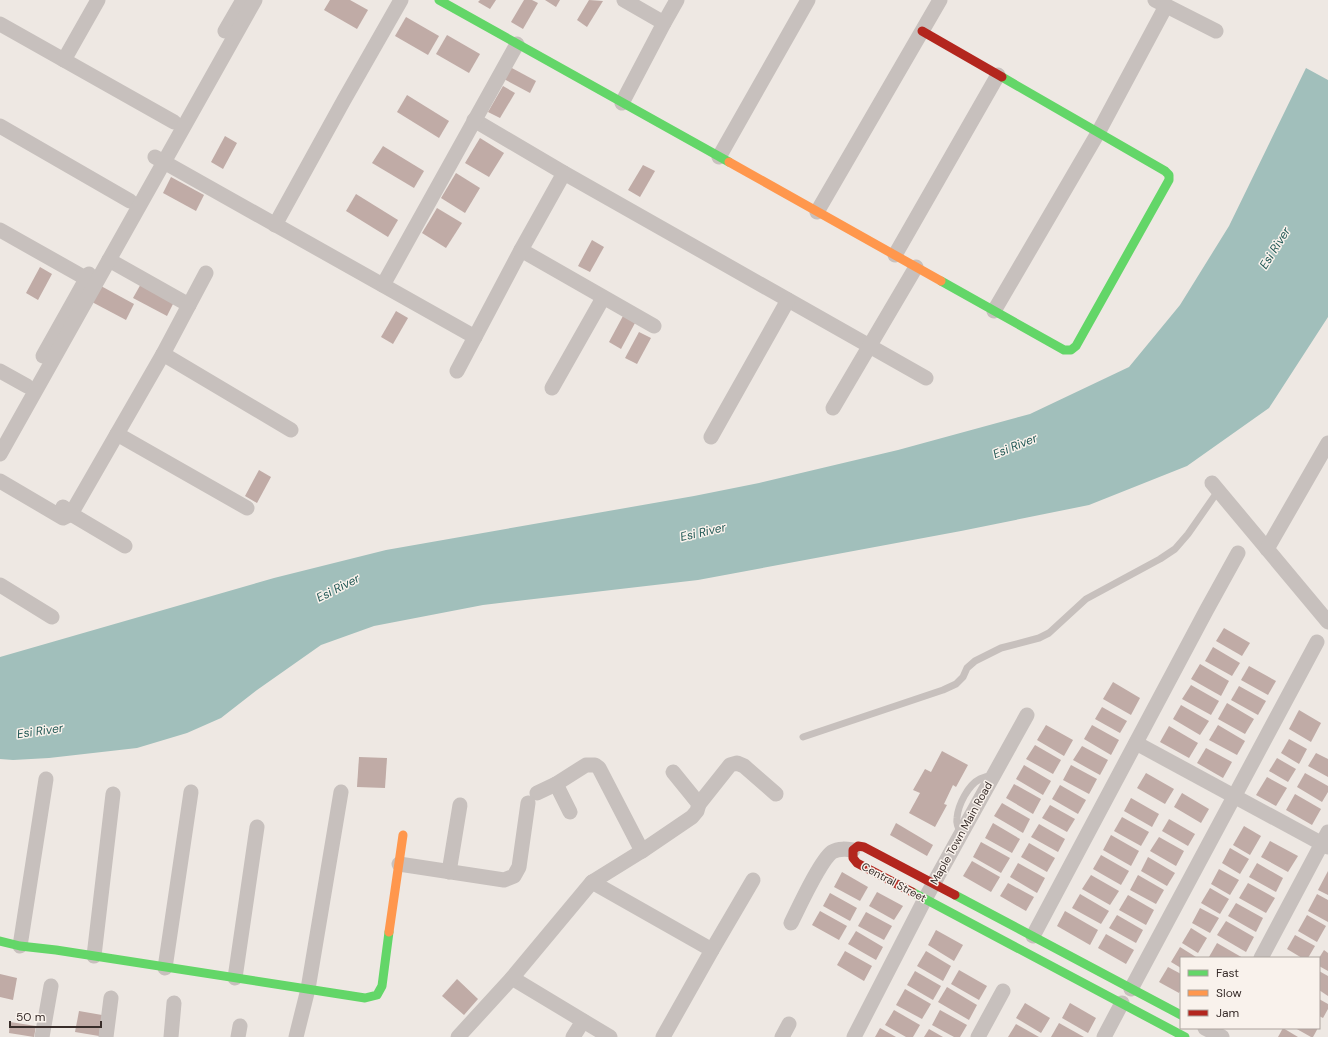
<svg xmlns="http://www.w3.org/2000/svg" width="1328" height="1037" font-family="'DM Sans',sans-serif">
<rect width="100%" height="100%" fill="#eee8e3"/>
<!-- water -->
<path fill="#a1bfbb" d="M1306,68L1328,80V317L1269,408L1187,466L1089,505L961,531L698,580L483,605L374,626L321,645L257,690L221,718L187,733L137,748L49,758L13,760L0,759V657L274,578L386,550L694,496L759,483L898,450L1030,414L1129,367L1180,305L1229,226Z"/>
<!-- building -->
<g fill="#c0aba6">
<path d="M330,0H350L368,10L357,29L324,10Z"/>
<path d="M480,0H496L490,9L478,2Z"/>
<path d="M524,0H532L538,3L523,29L511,22Z"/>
<path d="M545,0H560L556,7Z"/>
<path d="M589,0L603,1L587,27L577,20Z"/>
<path d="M406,17L439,36L428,55L395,36Z"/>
<path d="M447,35L480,54L469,73L436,54Z"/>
<path d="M510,67L536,81L530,93L504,79Z"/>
<path d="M503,86L515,93L500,118L488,112Z"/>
<path d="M407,95L449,121L439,138L397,112Z"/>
<path d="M225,136L237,143L223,169L211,162Z"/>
<path d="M480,138L504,153L489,177L465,163Z"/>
<path d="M383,146L424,171L414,188L372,163Z"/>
<path d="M643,165L655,171L640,197L628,190Z"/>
<path d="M456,173L480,188L465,213L441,198Z"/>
<path d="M171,177L204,195L196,211L163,193Z"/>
<path d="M356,194L398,220L388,237L346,211Z"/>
<path d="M437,208L462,223L446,248L422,233Z"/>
<path d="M592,240L604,247L590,272L578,266Z"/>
<path d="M40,267L52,274L38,300L26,293Z"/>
<path d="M142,282L175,300L167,316L133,298Z"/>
<path d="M101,286L134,304L126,320L92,302Z"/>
<path d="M396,311L408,318L393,344L381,337Z"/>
<path d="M623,316L635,323L621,349L609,342Z"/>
<path d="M639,332L651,338L637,364L625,358Z"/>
<path d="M259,470L271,477L257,503L245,496Z"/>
<path d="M1224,628L1250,643L1242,656L1216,641Z"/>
<path d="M1213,647L1240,663L1232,676L1205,661Z"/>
<path d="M1200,664L1229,681L1221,696L1191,679Z"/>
<path d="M1249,666L1276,681L1268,695L1241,680Z"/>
<path d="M1113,682L1140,698L1131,715L1103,699Z"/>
<path d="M1191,685L1219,701L1211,715L1182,699Z"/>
<path d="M1239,686L1266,701L1258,715L1231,700Z"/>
<path d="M1227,703L1254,719L1245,734L1218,719Z"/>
<path d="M1181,705L1209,721L1200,735L1173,719Z"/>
<path d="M1102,707L1127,721L1120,733L1095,719Z"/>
<path d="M1299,710L1321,723L1311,742L1289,729Z"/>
<path d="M1046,725L1073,740L1064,756L1037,740Z"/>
<path d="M1092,725L1119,740L1111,755L1084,739Z"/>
<path d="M1218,725L1245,741L1237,755L1209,740Z"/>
<path d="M1169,726L1198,743L1189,758L1160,742Z"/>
<path d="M1289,739L1307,749L1299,764L1281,753Z"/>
<path d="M1035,745L1061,760L1053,774L1026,759Z"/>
<path d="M1082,746L1108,760L1100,775L1073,760Z"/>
<path d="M1206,748L1232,762L1223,778L1197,763Z"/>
<path d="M942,751L968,765L956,787L953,785L944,804L947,805L935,827L909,813L920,793L913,790L925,769L931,772Z"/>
<path d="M1316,753L1328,759V777L1308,766Z"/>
<path d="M359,757L387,758L385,788L357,787Z"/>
<path d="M1277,758L1296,769L1288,782L1269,771Z"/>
<path d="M1024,765L1051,781L1043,795L1016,779Z"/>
<path d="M1071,765L1097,779L1089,794L1063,780Z"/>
<path d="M1146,773L1174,789L1165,804L1137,788Z"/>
<path d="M1305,773L1328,786V792L1322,802L1297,787Z"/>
<path d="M1267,777L1287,788L1276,806L1256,795Z"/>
<path d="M1014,784L1041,799L1033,814L1006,798Z"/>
<path d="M1060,785L1086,800L1078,814L1052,799Z"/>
<path d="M1182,793L1209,809L1201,823L1174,807Z"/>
<path d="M1295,794L1321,809L1312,825L1286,810Z"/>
<path d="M1131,798L1159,814L1152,827L1124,811Z"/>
<path d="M1002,803L1030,819L1023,833L994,816Z"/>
<path d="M1050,805L1075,819L1067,832L1042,818Z"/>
<path d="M1122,817L1149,832L1141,846L1114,831Z"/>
<path d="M1169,819L1195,834L1188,846L1162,831Z"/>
<path d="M896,823L933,845L927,856L890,835Z"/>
<path d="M993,823L1020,839L1012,853L985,838Z"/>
<path d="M1039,824L1065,839L1058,852L1031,837Z"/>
<path d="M1244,826L1261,836L1250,855L1233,845Z"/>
<path d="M1111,835L1139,851L1131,866L1103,850Z"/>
<path d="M1159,837L1184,851L1176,866L1150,851Z"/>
<path d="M1270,841L1298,856L1288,872L1261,857Z"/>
<path d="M981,842L1010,858L1001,873L973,857Z"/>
<path d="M1029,843L1055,858L1047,872L1021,857Z"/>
<path d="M1230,848L1249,859L1240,874L1222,863Z"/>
<path d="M1101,855L1129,871L1121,885L1093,869Z"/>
<path d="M1148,857L1175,873L1167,886L1141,871Z"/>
<path d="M972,861L1000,877L991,892L963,876Z"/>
<path d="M1018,863L1045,878L1037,893L1010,877Z"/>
<path d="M1257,863L1283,878L1276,892L1249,877Z"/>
<path d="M1219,869L1239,880L1230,895L1211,884Z"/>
<path d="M1328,871V895L1318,890Z"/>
<path d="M842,872L868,887L860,901L834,887Z"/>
<path d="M1091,875L1119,891L1110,905L1082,889Z"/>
<path d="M1138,875L1164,890L1156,904L1130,890Z"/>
<path d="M1008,883L1034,897L1026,911L1000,896Z"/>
<path d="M1248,883L1275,898L1266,913L1239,898Z"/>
<path d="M1210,888L1229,899L1220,914L1201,903Z"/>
<path d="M877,892L903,906L894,920L869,906Z"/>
<path d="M830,893L857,908L850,921L823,906Z"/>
<path d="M1080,894L1109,911L1101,924L1072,908Z"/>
<path d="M1317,894L1328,900V922L1308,911Z"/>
<path d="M1128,895L1154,910L1146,925L1119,910Z"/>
<path d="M1236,903L1263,918L1256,932L1228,916Z"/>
<path d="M1200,908L1219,918L1210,933L1192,923Z"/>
<path d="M820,911L847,926L839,940L812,925Z"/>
<path d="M1065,911L1098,930L1090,945L1057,926Z"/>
<path d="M866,912L892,926L884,940L858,926Z"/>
<path d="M1117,915L1143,930L1136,943L1109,928Z"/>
<path d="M1307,915L1326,926L1317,942L1298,931Z"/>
<path d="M1226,921L1254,937L1246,952L1217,935Z"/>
<path d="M1191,928L1207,938L1198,953L1182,943Z"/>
<path d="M936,930L963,945L954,961L928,945Z"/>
<path d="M856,931L883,947L876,960L848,944Z"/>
<path d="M1106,934L1134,950L1126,964L1098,948Z"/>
<path d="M1295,935L1315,946L1308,958H1302L1287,949Z"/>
<path d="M1217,943L1243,958H1211L1209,957Z"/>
<path d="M1180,947L1196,957V958H1181V968L1171,962Z"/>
<path d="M1324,950L1328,953V971L1319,966V958Z"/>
<path d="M845,951L872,966L864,981L837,965Z"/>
<path d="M926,951L951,966L943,981L917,966Z"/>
<path d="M1168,967L1181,974V989L1179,993L1159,982Z"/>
<path d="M959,970L987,986L979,1000L951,984Z"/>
<path d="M915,971L941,986L933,1000L907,985Z"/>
<path d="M1319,971L1328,976V996L1319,990Z"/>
<path d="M0,974L17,978L13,1000L0,997Z"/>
<path d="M457,979L478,999L464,1015L442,996Z"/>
<path d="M947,987L977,1005L969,1020L938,1002Z"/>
<path d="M905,989L931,1004L922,1019L896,1005Z"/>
<path d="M1319,999L1328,1004V1009L1323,1018L1319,1016Z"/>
<path d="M1025,1003L1050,1018L1041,1033L1016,1018Z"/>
<path d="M1070,1003L1096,1018L1088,1033L1062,1018Z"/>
<path d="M894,1010L920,1025L913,1037H906L885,1025Z"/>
<path d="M940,1010L967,1025L960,1037H954L932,1025Z"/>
<path d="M79,1011L102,1015L99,1036L75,1032Z"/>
<path d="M10,1022L36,1026L34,1037L9,1033Z"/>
<path d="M1059,1023L1084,1037H1051Z"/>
<path d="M1016,1024L1039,1037H1008Z"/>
<path d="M880,1028L896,1037H875Z"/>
<path d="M1283,1028L1298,1037H1278Z"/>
<path d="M1295,1028H1318L1313,1037H1311Z"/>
<path d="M929,1029L943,1037H924Z"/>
</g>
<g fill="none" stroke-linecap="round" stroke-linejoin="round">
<!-- lane -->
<g stroke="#c7c0bd" stroke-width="7">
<path d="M803,737L943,690L956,684L963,677L967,668L975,661L1001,648L1039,638L1049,633L1086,599L1160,559L1175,549L1188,534L1218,491"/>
<path d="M961,833C958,828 956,824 957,818C958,805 968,785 980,779C984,777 988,776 992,776"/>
</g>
<!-- street -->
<g stroke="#c7c0bd" stroke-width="15">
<path d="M624,0L664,23"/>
<path d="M1155,0L1216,31"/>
<path d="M0,24L174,122"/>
<path d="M225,31L243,0"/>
<path d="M64,60L98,0"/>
<path d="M622,103L664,23L677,0"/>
<path d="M474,120L564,173L926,378"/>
<path d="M0,126L130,201"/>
<path d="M155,157L475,337"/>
<path d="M719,157L808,0"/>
<path d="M817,212L940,0"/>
<path d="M275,225L344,100L401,0"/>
<path d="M0,230L87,279"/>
<path d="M521,250L654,326"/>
<path d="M895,255L998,75"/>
<path d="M109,260L189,305"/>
<path d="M383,285L517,44"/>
<path d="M994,311L1098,133L1166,6"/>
<path d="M163,354L291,430"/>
<path d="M43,356L89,274"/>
<path d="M0,371L27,386"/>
<path d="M457,371L521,250L564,173"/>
<path d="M552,388L603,298"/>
<path d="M833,408L916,267"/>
<path d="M117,434L247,508"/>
<path d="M711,437L788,300"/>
<path d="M0,454L255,0"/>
<path d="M0,481L63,518L71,514L163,354L206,273"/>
<path d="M1212,483L1328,622"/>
<path d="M63,507L71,514L125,546"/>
<path d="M1267,549L1328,443"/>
<path d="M0,585L52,617"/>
<path d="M1136,743L1328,847"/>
<path d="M556,784L570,812"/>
<path d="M537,793L556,784L586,765H595L599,768L642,851"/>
<path d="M699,804L730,765L737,763L744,766L776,794"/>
<path d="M399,864L504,880L514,876L519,867L528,803"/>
<path d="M449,872L460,805"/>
<path d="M592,882L642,851L692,817L697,811L699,804L673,772"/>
<path d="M791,923C799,907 820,861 832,852C839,848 846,849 853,850"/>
<path d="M1033,936L1206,611L1238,553"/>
<path d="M20,946L46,779"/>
<path d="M712,950L753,880"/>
<path d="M94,956L113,794"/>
<path d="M1261,958L1328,832"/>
<path d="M165,968L191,792"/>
<path d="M235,978L257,827"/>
<path d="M512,978L610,1037"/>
<path d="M1131,989L1317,642"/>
<path d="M1205,1028L1222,1037"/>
<path d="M42,1037L51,986"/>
<path d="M106,1037L111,998"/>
<path d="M171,1037L174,1003"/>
<path d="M238,1037L240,1026"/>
<path d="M296,1037L308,989L341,792"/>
<path d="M458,1037L512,978L592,882L712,950L663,1037"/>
<path d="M573,1037L583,1021"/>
<path d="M782,1037L789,1024"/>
<path d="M854,1037L925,899L1027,715"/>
<path d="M978,1037L1003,991"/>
<path d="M1104,1037L1122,1003"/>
</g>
<!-- fast -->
<g stroke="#63d668" stroke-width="9">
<path d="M439,0L729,162"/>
<path d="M941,281L1064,350H1071L1076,346L1169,180V175L1165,171L1002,77"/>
<path d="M912,892L1185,1037"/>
<path d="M955,895L1181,1015"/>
<path d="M0,941L20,946L56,950L365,998L377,995L382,986L389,932"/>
</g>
<!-- slow -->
<g stroke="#ff974d" stroke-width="9">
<path d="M729,162L941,281"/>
<path d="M389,932L403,835"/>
</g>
<!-- jam -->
<g stroke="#b3261e" stroke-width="9">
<path d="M922,31L1002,77"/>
<path d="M912,892L857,863L853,858V850L858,846L864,847L955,895"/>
</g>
</g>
<g text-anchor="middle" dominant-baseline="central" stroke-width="3" stroke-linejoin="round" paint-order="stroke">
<!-- street labels -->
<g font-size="11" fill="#382d2a" stroke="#f9f2ec">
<text transform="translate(961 833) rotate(-61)">Maple Town Main Road</text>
<text transform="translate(894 882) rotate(28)">Central Street</text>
</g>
<!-- water labels -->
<g font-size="12" font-style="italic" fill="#225855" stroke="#f9f2ec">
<text transform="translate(1275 248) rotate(-58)">Esi River</text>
<text transform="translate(1015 446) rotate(-22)">Esi River</text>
<text transform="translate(703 532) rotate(-13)">Esi River</text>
<text transform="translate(338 588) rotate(-27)">Esi River</text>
<text transform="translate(40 731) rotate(-8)">Esi River</text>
</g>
</g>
<!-- legend -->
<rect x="1180" y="957" width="140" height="72" fill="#f9f2ec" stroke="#aca39e"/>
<rect x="1188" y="970" width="20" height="6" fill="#63d668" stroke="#aca39e"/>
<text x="1216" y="977" font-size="12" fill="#382d2a">Fast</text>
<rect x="1188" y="990" width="20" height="6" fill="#ff974d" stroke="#aca39e"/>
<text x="1216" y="997" font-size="12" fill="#382d2a">Slow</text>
<rect x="1188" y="1010" width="20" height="6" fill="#b3261e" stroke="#aca39e"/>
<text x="1216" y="1017" font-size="12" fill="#382d2a">Jam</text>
<!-- scale -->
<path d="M10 1021v6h91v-6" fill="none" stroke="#382d2a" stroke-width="2"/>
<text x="16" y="1021" font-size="12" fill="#382d2a" stroke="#f9f2ec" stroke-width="3" paint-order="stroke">50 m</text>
</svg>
